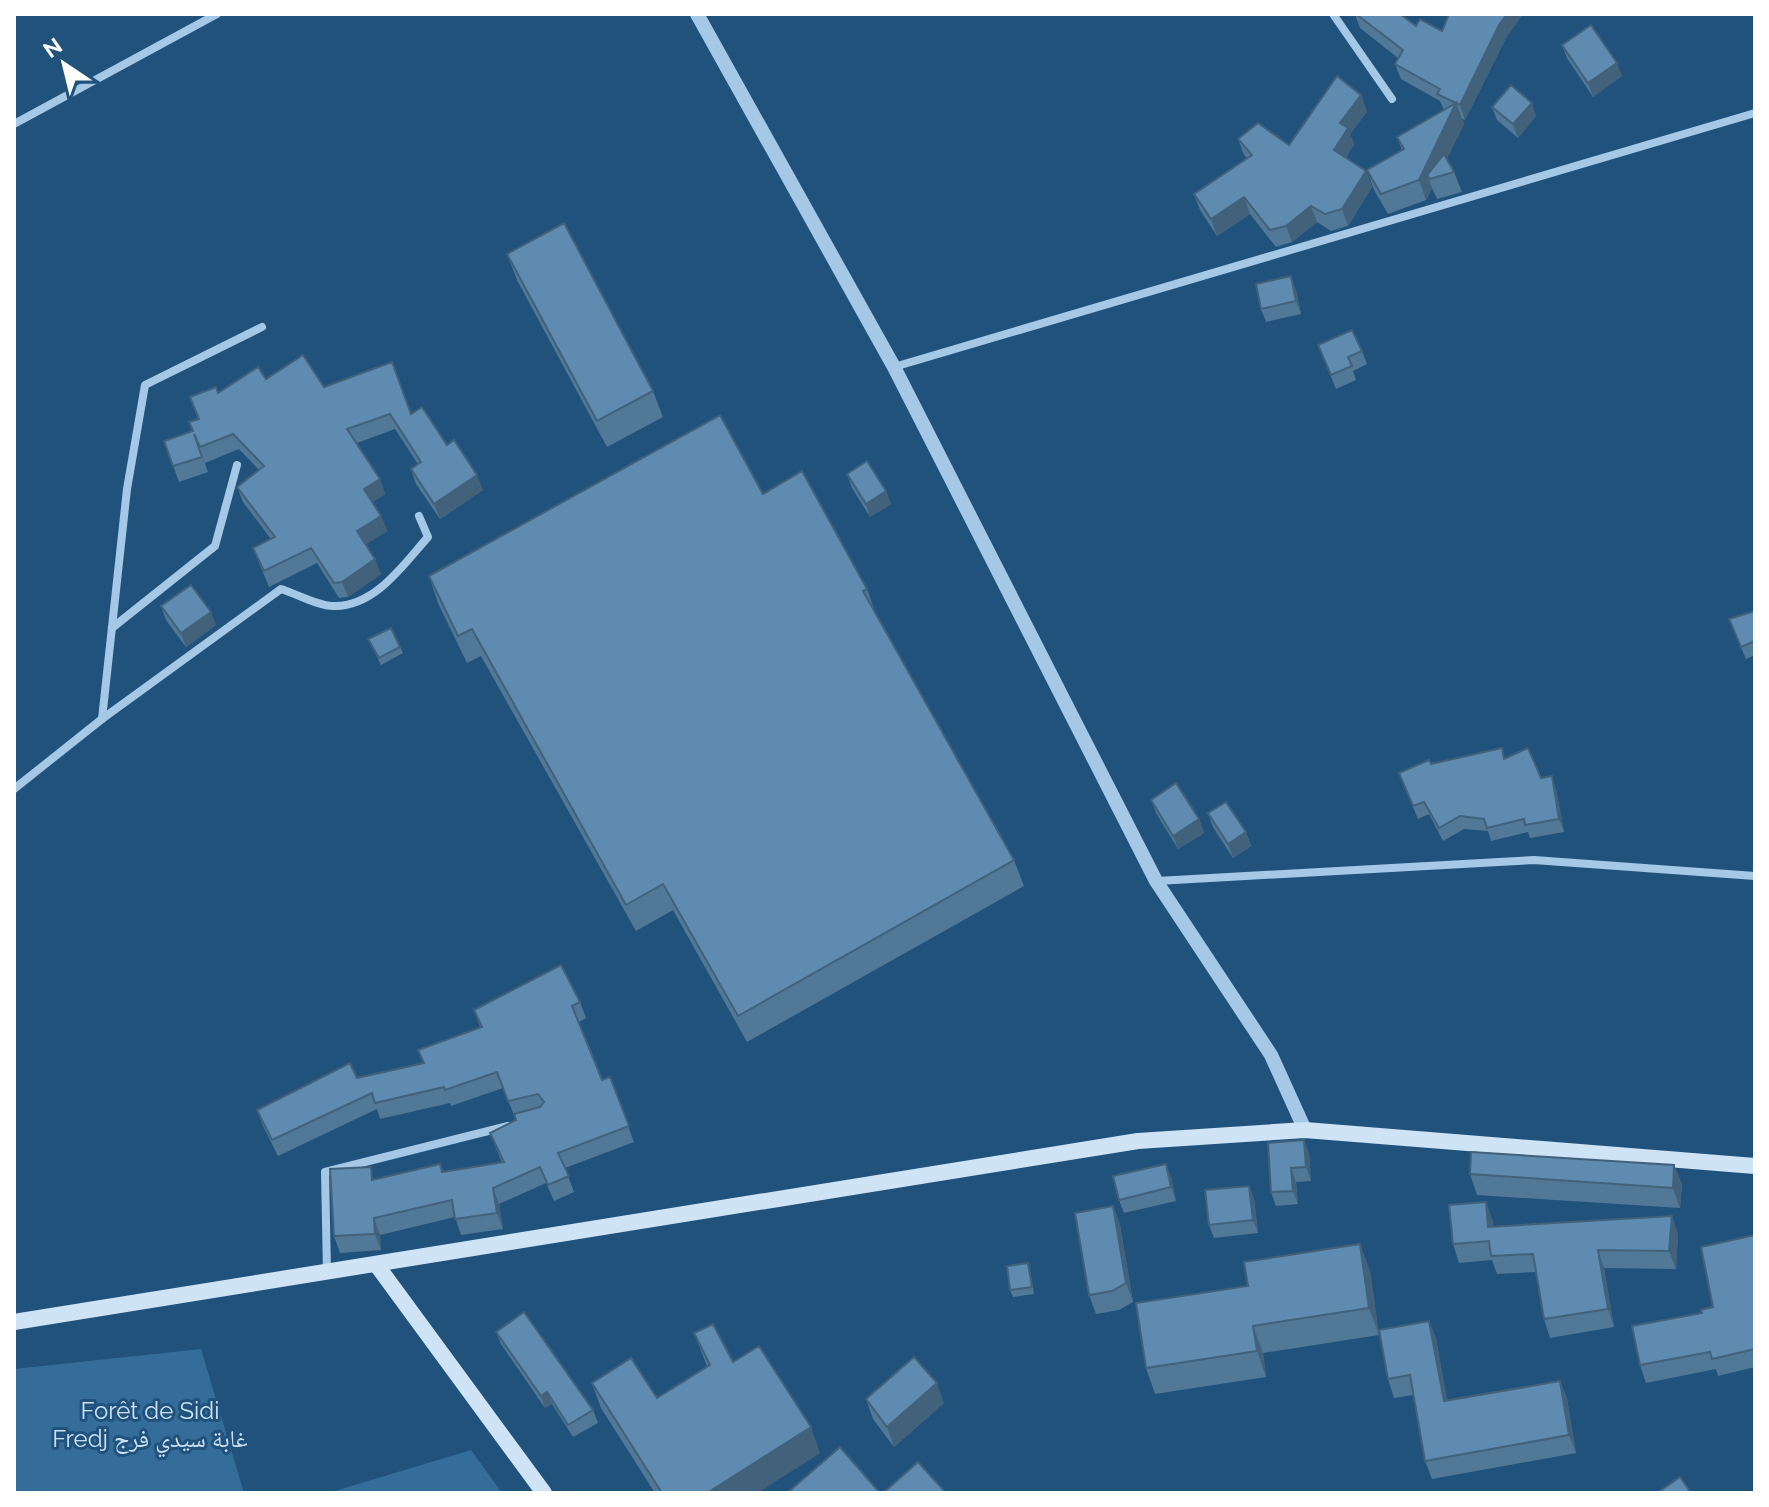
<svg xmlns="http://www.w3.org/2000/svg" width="1769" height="1507" font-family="Raleway,'Noto Naskh Arabic',sans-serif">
<rect width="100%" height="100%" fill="#21527c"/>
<!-- green -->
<g fill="#346c9a">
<path d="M201,1349L244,1493H14V1369Z"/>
<path d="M471,1450L502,1493H328Z"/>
</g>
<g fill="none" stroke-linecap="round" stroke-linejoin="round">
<!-- minor -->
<g stroke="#a4c8e6" stroke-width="8">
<path d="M1333,14L1392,99"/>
<path d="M14,124L217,14"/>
<path d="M894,367L1755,113"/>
<path d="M112,628L215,546L237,465"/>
<path d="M102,719L127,489L145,385L262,327"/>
<path d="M14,789L102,719L281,589C297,594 318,606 334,606C375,607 404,564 428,537L419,516"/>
<path d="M1157,881L1534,860L1755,876"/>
<path d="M327,1272L325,1172L508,1126"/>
</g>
<!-- tertiary -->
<path stroke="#a4c8e6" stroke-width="14" d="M697,14L894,367L1156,881L1271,1055L1305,1130"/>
<!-- secondary -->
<g stroke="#cee3f5" stroke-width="16">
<path d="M376,1264L544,1493"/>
<path d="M14,1322L1138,1141L1305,1130L1755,1166"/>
</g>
</g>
<!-- wall -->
<g fill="#517896">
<path d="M1355,14H1400L1416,26L1505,40L1465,120L1462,119L1464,124L1447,158L1454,172L1462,192L1437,199L1432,188L1426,200L1388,214L1374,190L1367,170L1402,150L1397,137L1444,110L1440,101L1401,79L1395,64L1398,58L1360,28Z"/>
<path d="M1562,45L1622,76L1593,97L1567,58Z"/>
<path d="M1361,95L1367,112L1350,134L1354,144L1346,158L1366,171L1372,187L1348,226L1331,231L1317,222L1292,242L1276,247L1250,214L1217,236L1200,210L1194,194L1247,158L1244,155L1238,139L1289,145Z"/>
<path d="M1492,107L1536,116L1518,138L1497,120Z"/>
<path d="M507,254L653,391L663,417L607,447L517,280Z"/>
<path d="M1296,290L1301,314L1266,322L1261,309Z"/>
<path d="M1318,345L1362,351L1367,364L1353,371L1356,380L1336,389Z"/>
<path d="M266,379L324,387L411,414L447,445L483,490L440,519L416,484L411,469L418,464L395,429L357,443L380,479L385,494L373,502L381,516L387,531L366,544L381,574L348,597L339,598L317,563L269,587L253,548L271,539L243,502L237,487L259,470L239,449L205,463L200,450L208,472L179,482L164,441L192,431L198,419L218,393Z"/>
<path d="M847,474L886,491L891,504L870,517L852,488Z"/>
<path d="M763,494L867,589L875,612L1014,860L1024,886L747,1042L673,910L636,931L481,656L467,663L438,603L429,576Z"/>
<path d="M161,606L216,625L186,647L166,620Z"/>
<path d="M1755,611V655L1746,659L1729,619Z"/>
<path d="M368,639L400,647L403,653L381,665Z"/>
<path d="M1506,759L1541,778L1556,789L1564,832L1530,838L1528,832L1491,841L1488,831L1464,829L1443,841L1429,814L1418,819L1399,773L1431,764Z"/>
<path d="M1151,800L1199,819L1204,833L1178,849L1156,813Z"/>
<path d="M1208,813L1246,832L1251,846L1233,858L1213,827Z"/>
<path d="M580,1002L586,1018L579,1022L602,1080L610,1077L634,1142L565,1168L574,1192L554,1201L546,1183L499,1204L503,1229L461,1235L455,1217L380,1235L381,1250L340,1253L334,1236L375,1179L440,1164L444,1172L502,1163L490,1133L516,1120L503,1088L451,1106L450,1103L380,1119L377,1109L278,1156L263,1126L257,1110L357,1078L423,1063L418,1050L480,1027L474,1010Z"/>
<path d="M1268,1143L1309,1153L1311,1181L1296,1182L1298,1204L1276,1206L1271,1192Z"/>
<path d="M1674,1165L1682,1185L1680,1208L1477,1195L1470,1174Z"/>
<path d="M1171,1177L1176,1201L1124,1213L1119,1200Z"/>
<path d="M1249,1186L1254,1199L1258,1233L1214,1238L1209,1225Z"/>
<path d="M1113,1206L1120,1225L1133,1302L1119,1310L1096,1314L1089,1295Z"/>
<path d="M1672,1216L1678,1235L1676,1269L1604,1268L1614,1327L1550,1338L1544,1319L1536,1272L1497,1274L1492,1260L1459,1263L1453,1244L1493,1221V1226Z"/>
<path d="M1755,1235V1367L1718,1376L1716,1369L1646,1383L1640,1365L1713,1307Z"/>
<path d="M1028,1263L1030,1270L1034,1294L1013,1297L1010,1290Z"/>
<path d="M1370,1271L1379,1335L1263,1353L1266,1377L1155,1394L1146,1368L1248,1286Z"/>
<path d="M1429,1321L1436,1339L1447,1401L1560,1381L1567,1399L1576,1453L1432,1479L1425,1461L1413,1395L1394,1398L1388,1379Z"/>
<path d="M496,1332L593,1410L598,1423L573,1437L552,1404L545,1408L501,1344Z"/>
<path d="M694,1333L733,1362L820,1453L757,1493H655L601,1408L592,1383L657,1398L707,1366Z"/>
<path d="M866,1399L944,1403L894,1447L873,1419Z"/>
</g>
<!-- shaded-wall -->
<g fill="#42617a">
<path d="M1507,14H1523L1505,40L1465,120L1460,105L1499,25Z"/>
<path d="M1617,63L1622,76L1593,97L1588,83Z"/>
<path d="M1361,95L1367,112L1350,134L1354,144L1340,167L1334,150L1340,123Z"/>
<path d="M1456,103L1464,124L1438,177L1427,175L1432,188L1426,200L1419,180Z"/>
<path d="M1532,103L1536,116L1518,138L1513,124Z"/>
<path d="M1366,171L1372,187L1348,226L1342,209Z"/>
<path d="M1244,197L1250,214L1217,236L1211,219Z"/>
<path d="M1311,206L1317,222L1292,242L1286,226Z"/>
<path d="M1291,276L1296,290L1301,314L1296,301Z"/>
<path d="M477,475L483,490L440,519L434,504Z"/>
<path d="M380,479L385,494L370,504L364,489Z"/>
<path d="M886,491L891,504L870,517L866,504Z"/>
<path d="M381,516L387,531L363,546L357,531Z"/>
<path d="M375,559L381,574L348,597L342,582Z"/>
<path d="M211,612L216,625L186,647L181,633Z"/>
<path d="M1552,776L1556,789L1564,832L1559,819Z"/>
<path d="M1199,819L1204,833L1178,849L1173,836Z"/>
<path d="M1246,832L1251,846L1233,858L1228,844Z"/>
<path d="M1304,1140L1309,1153L1311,1181L1306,1167Z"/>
<path d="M1166,1164L1171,1177L1176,1201L1171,1187Z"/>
<path d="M1674,1165L1682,1185L1680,1208L1673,1188Z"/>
<path d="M1291,1168L1296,1182L1298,1204L1293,1191Z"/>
<path d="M1249,1186L1254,1199L1258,1233L1253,1220Z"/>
<path d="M493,1188L499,1204L503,1229L497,1213Z"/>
<path d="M1486,1202L1493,1221L1495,1245L1488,1227Z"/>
<path d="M1113,1206L1120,1225L1133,1302L1126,1283Z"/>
<path d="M1672,1216L1678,1235L1676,1269L1669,1251Z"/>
<path d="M374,1218L380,1235L381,1250L375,1234Z"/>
<path d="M1360,1244L1370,1271L1379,1335L1369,1308Z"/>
<path d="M1598,1250L1604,1268L1614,1327L1608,1309Z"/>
<path d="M1429,1321L1436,1339L1451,1420L1444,1401Z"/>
<path d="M1253,1326L1263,1353L1266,1377L1257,1351Z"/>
<path d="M1560,1381L1567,1399L1576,1453L1569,1435Z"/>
<path d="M937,1383L944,1403L894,1447L887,1427Z"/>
<path d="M547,1392L552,1404L545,1408L541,1396Z"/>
<path d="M811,1427L820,1453L757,1493H707Z"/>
</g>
<!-- building -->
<g fill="#5e8baf" stroke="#42617a" stroke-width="2">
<path d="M1356,14H1400L1416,26L1420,19L1442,31L1449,14H1507L1499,25L1460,105L1437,94L1440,89L1395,64L1403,50Z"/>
<path d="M1591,25L1617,63L1588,83L1562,45Z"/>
<path d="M1337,76L1361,95L1340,123L1348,128L1334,150L1366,171L1342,209L1325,214L1311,206L1286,226L1270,230L1244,197L1211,219L1194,194L1252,155L1238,139L1258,123L1289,145Z"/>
<path d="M1511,85L1532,103L1513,124L1492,107Z"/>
<path d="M1456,103L1419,180L1381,194L1367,170L1404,149L1397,137Z"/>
<path d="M1444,154L1454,172L1430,179L1427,175Z"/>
<path d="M564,223L653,391L597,421L507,254Z"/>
<path d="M1291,276L1296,301L1261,309L1256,284Z"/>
<path d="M1352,330L1362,351L1348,357L1352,366L1331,375L1318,345Z"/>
<path d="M303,355L324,387L392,362L411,414L422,407L447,445L454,440L477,475L434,504L411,469L421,462L390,414L347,429L380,479L364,489L381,516L357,531L375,559L342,582L334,583L311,548L264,571L253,548L275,537L237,487L264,466L233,434L200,447L194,434L202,457L173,466L164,441L193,431L189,422L199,419L190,397L216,387L218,393L258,367L266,379Z"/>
<path d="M720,415L763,494L802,471L867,589L863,591L1014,860L738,1016L663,884L626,905L472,629L458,636L429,576Z"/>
<path d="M867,461L886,491L866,504L847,474Z"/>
<path d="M191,585L211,612L181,633L161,606Z"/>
<path d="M1755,611V641L1741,647L1729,619Z"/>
<path d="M391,628L400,647L379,658L368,639Z"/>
<path d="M1502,748L1504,759L1528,748L1541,778L1552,776L1559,819L1525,825L1524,819L1487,828L1484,819L1460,816L1439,828L1424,802L1413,806L1399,773L1429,760L1431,764Z"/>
<path d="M1176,783L1199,819L1173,836L1151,800Z"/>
<path d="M1226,802L1246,832L1228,844L1208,813Z"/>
<path d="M561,965L580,1002L572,1006L602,1080L610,1077L629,1126L558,1153L569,1176L548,1185L540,1167L493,1188L497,1213L455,1219L452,1200L374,1218L375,1234L334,1236L330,1169L371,1167L372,1180L440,1164L442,1172L504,1162L490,1133L516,1120L514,1114L540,1107L544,1102L538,1094L508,1101L497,1072L445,1090L444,1087L375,1103L372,1093L272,1140L257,1110L350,1063L357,1078L424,1063L418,1050L482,1027L474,1010Z"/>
<path d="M1304,1140L1306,1167L1291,1168L1293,1191L1271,1192L1268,1143Z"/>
<path d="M1471,1152L1674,1165L1673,1188L1470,1174Z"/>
<path d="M1166,1164L1171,1187L1119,1200L1113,1176Z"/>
<path d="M1249,1186L1253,1220L1209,1225L1205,1190Z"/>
<path d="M1486,1202L1488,1227L1672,1216L1669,1251L1598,1250L1608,1309L1544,1319L1533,1254L1491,1256L1489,1241L1453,1244L1449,1205Z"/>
<path d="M1113,1206L1126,1283L1112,1291L1089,1295L1075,1213Z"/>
<path d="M1755,1235V1349L1712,1359L1710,1352L1640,1365L1632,1326L1702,1313L1701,1310L1713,1307L1701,1247Z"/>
<path d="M1360,1244L1369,1308L1253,1326L1257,1351L1146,1368L1136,1303L1248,1286L1244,1262Z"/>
<path d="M1028,1263L1032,1287L1010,1290L1007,1266Z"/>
<path d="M524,1312L593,1410L568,1425L547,1392L541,1396L496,1332Z"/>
<path d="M1429,1321L1444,1401L1560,1381L1569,1435L1425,1461L1410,1375L1388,1379L1379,1330Z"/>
<path d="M713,1324L733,1362L759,1346L811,1427L707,1493H662L592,1383L631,1358L657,1398L710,1365L694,1333Z"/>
<path d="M914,1357L937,1383L887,1427L866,1399Z"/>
<path d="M840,1447L880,1493H787Z"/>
<path d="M918,1462L946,1493H883Z"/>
<path d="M1680,1477L1691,1493H1657Z"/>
</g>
<g text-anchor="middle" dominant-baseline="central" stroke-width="6" stroke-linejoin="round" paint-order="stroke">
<!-- park labels -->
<g font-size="24" fill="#c7e0f5" stroke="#21527c">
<text x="150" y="1410">Forêt de Sidi<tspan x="150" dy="28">Fredj غابة سيدي فرج</tspan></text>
</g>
</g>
<!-- border -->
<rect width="1769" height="1507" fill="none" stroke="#ffffff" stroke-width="32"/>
<!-- north arrow -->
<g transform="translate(64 64) rotate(325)" stroke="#21527c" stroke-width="6" paint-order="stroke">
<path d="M0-6L14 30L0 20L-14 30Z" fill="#ffffff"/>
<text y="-12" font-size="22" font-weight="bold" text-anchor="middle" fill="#ffffff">N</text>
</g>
</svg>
